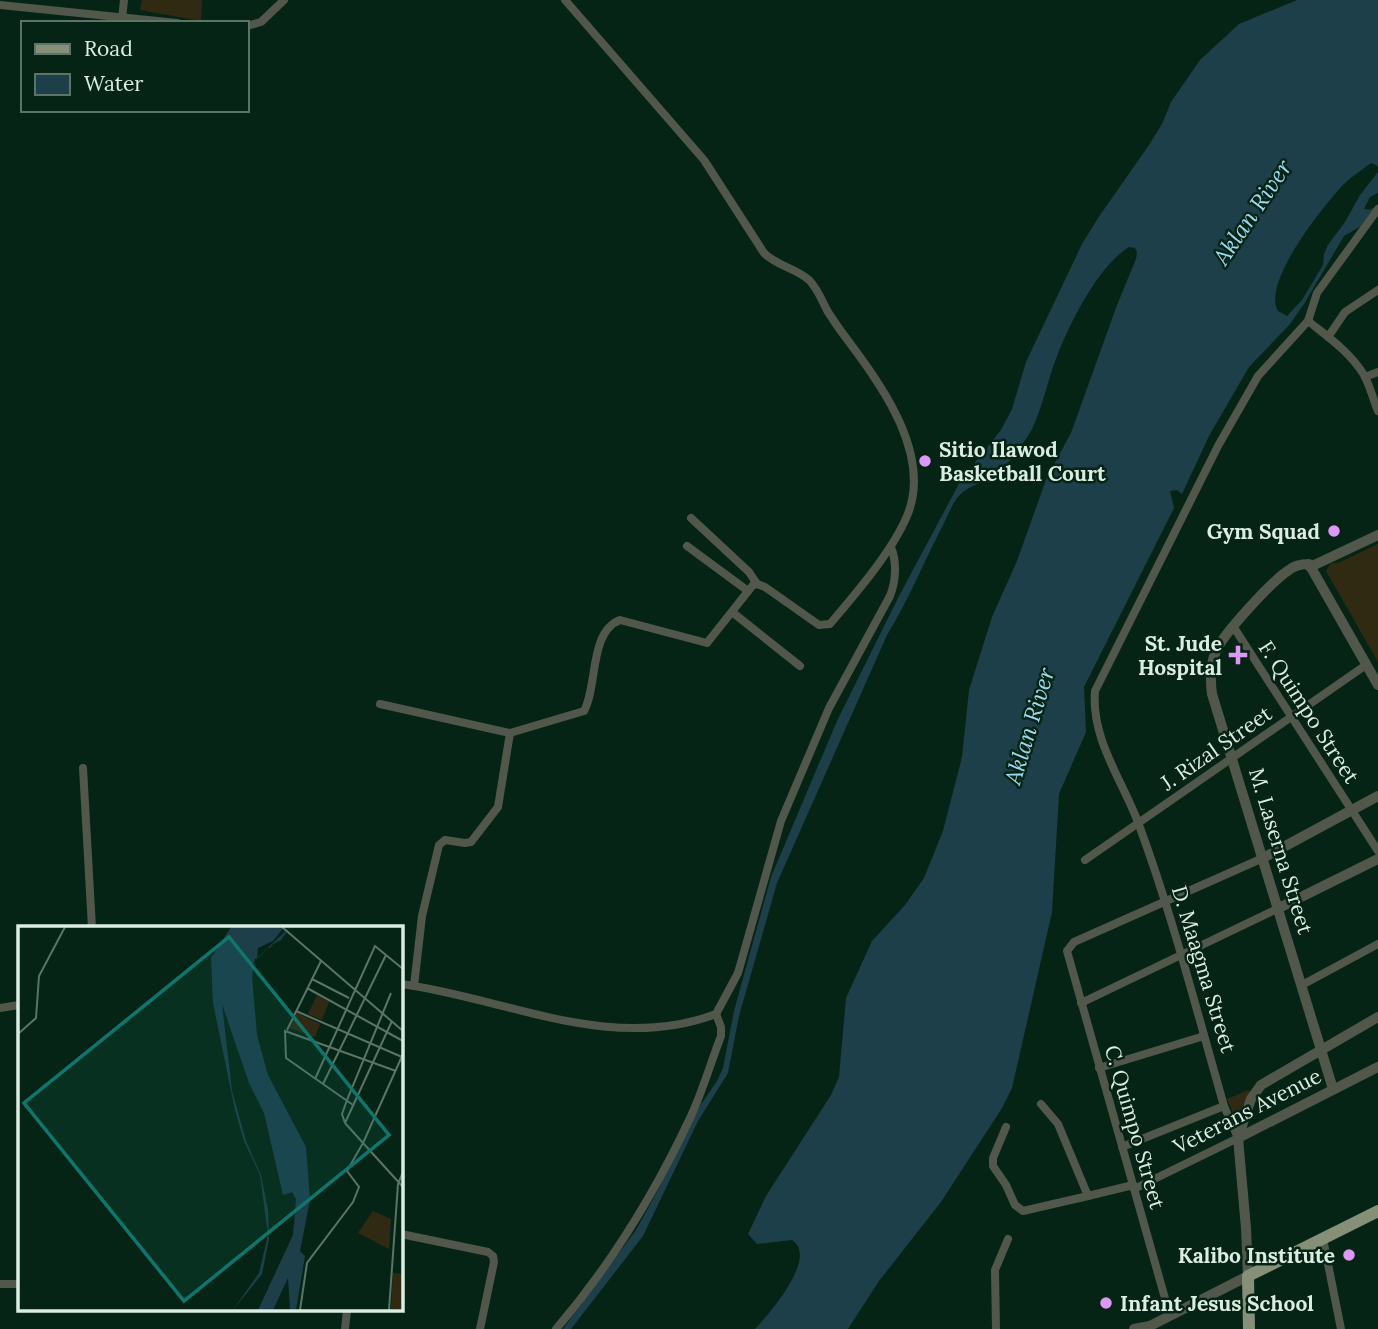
<svg xmlns="http://www.w3.org/2000/svg" width="1378" height="1329" font-family="Lora,serif">
<rect width="100%" height="100%" fill="#062415"/>
<!-- green -->
<g fill="#302a13">
<path d="M142,0H202L201,21L140,10Z"/>
<path d="M1378,544V662L1326,571L1331,563H1338Z"/>
<path d="M1248,1090L1250,1092L1239,1123L1237,1122L1227,1099Z"/>
</g>
<!-- water -->
<path fill="#1d3f4a" d="M1297,0H1378V166L1371,163C1362,170 1352,176 1344,184C1324,205 1261,283 1278,311L1287,316L1302,300L1323,265L1324,254L1328,245L1345,222L1360,195L1378,172V193L1370,197L1364,209L1369,210L1375,207L1361,226L1344,236L1304,304L1290,324L1249,367L1209,436L1182,494L1177,490L1170,491L1174,508L1084,687L1086,732L1059,794L1052,912L1012,1088L1002,1108L941,1202L879,1281L848,1329H755C769,1314 819,1257 792,1240L757,1244L748,1234L766,1196L831,1095L839,1077L846,998L872,941L905,905L924,878L943,831L962,757L969,690L992,617L1017,561L1047,477L1071,433L1117,305L1136,259L1137,252L1135,248L1129,247C1098,266 1070,323 1057,356C1048,379 1043,405 1033,427C1026,441 1006,468 993,476C982,483 965,487 957,498C950,508 946,520 940,531C922,566 908,601 887,635L777,883L739,1016L728,1073L698,1121L643,1236L571,1329H563L636,1230L657,1192L693,1116L717,1081L723,1068L734,1011L771,877L837,721L899,596L961,480L1001,430L1012,409L1026,362L1082,244L1098,218L1149,145L1162,124L1171,102L1200,60L1239,24Z"/>
<g fill="none" stroke-linecap="round" stroke-linejoin="round">
<!-- minor -->
<g stroke="#52574b" stroke-width="8">
<path d="M0,5L177,23"/>
<path d="M122,19L124,0"/>
<path d="M247,26L261,22L284,0"/>
<path d="M1308,321C1328,337 1350,352 1364,375C1370,386 1373,399 1378,411"/>
<path d="M1328,337L1345,312L1378,290"/>
<path d="M1365,377L1378,372"/>
<path d="M691,518L749,572L757,584"/>
<path d="M687,546L748,591"/>
<path d="M732,612L800,666"/>
<path d="M1233,626L1378,851"/>
<path d="M380,704L510,733"/>
<path d="M83,768L92,928"/>
<path d="M1085,860L1366,665"/>
<path d="M401,984C506,998 610,1054 716,1014L738,973L781,821L829,708L890,596C896,581 897,562 891,547"/>
<path d="M1302,985L1378,944"/>
<path d="M414,986L422,916L439,845L445,840L465,843L471,842L498,807L510,733L584,711C598,685 589,632 620,620L707,643L753,585L757,584L765,587L819,625L830,624C855,594 892,552 907,516C932,457 884,388 849,342C842,333 835,323 828,312C822,301 818,289 809,280C796,268 777,266 764,253L704,160L565,0"/>
<path d="M1081,1003L1279,908"/>
<path d="M0,1008L19,1005"/>
<path d="M1099,1068L1204,1036"/>
<path d="M1041,1104L1058,1124L1088,1196L1133,1185"/>
<path d="M1006,1127L993,1158V1166L1006,1185L1015,1205L1023,1211L1088,1196"/>
<path d="M1122,1147L1224,1106"/>
<path d="M1134,1189L1238,1138L1224,1106C1197,1012 1173,917 1139,825C1123,781 1091,740 1095,691L1218,446L1258,376L1308,321L1317,293L1378,209"/>
<path d="M401,1234L488,1252L493,1256L494,1262L480,1329"/>
<path d="M1323,1239L1341,1329"/>
<path d="M0,1284H19"/>
<path d="M1170,1316L1067,951L1074,942L1263,858"/>
<path d="M345,1329L347,1310"/>
<path d="M556,1329C611,1265 655,1193 691,1116C703,1090 711,1062 721,1036V1027L716,1014"/>
<path d="M996,1329L995,1270L1008,1239"/>
</g>
<!-- tertiary -->
<g stroke="#52574b" stroke-width="10">
<path d="M1310,567L1378,535"/>
<path d="M1263,858L1378,796"/>
<path d="M1279,908L1378,859"/>
<path d="M1333,1089L1212,694C1210,679 1210,665 1216,651C1223,634 1273,580 1289,570C1295,565 1301,564 1309,564L1378,685"/>
<path d="M1238,1138L1378,1067"/>
<path d="M1134,1329L1150,1326L1248,1276L1246,1228L1238,1138L1251,1099L1261,1085L1378,1017"/>
</g>
<!-- primary -->
<path stroke="#869079" stroke-width="12" d="M1249,1329L1248,1276L1378,1211"/>
</g>
<!-- markers -->
<g fill="#db99f5" stroke="#062415" stroke-width="2.5">
<circle cx="925" cy="461" r="7"/>
<circle cx="1334" cy="531" r="7"/>
<path d="M1234.5 644.5h7v7h7v7h-7v7h-7v-7h-7v-7h7z"/>
<circle cx="1349" cy="1255" r="7"/>
<circle cx="1106" cy="1303" r="7"/>
</g>
<g text-anchor="middle" dominant-baseline="central" stroke-width="5" stroke-linejoin="round" paint-order="stroke">
<!-- poi labels -->
<g font-size="21" font-weight="bold" fill="#dbede2" stroke="#062415" text-anchor="end">
<text x="939" y="449" text-anchor="start">Sitio Ilawod<tspan x="939" dy="24">Basketball Court</tspan></text>
<text x="1320" y="531">Gym Squad</text>
<text x="1222" y="643">St. Jude<tspan x="1222" dy="24">Hospital</tspan></text>
<text x="1335" y="1255">Kalibo Institute</text>
<text x="1120" y="1303" text-anchor="start">Infant Jesus School</text>
</g>
<!-- street labels -->
<g font-size="21" fill="#dbede2" stroke="#062415">
<text transform="translate(1309 712) rotate(57)">F. Quimpo Street</text>
<text transform="translate(1216 748) rotate(-35)">J. Rizal Street</text>
<text transform="translate(1281 851) rotate(73)">M. Laserna Street</text>
<text transform="translate(1204 969) rotate(73)">D. Maagma Street</text>
<text transform="translate(1247 1111) rotate(-27)">Veterans Avenue</text>
<text transform="translate(1135 1127) rotate(74)">C. Quimpo Street</text>
</g>
<!-- water labels -->
<g font-size="23" font-style="italic" fill="#9bdcf3" stroke="#062415">
<text transform="translate(1252 212) rotate(-56)">Aklan River</text>
<text transform="translate(1029 726) rotate(-73)">Aklan River</text>
</g>
</g>
<!-- overview -->
<g transform="translate(18 926)">
<rect width="385" height="385" fill="#062415"/>
<path d="M299,69L311,76L304,94L290,88ZM279,87L302,98L297,111L271,102ZM355,285L373,293L371,323L340,307ZM375,347L385,348L383,383H373Z" fill="#302a13"/>
<path d="M213,1H266L255,15L240,22L239,32L272,1L263,14L255,18L252,22H250L240,32L237,33L234,51L239,109L250,149L288,221L292,274L282,325L287,330L278,384H272L270,352L255,384H240L275,309L278,273L274,266L265,269L246,187L231,157L204,78L214,165L228,215L243,249L250,284L251,313L244,348L215,384L241,347L250,309L242,249L226,215L217,184L195,77L193,32Z" fill="#1d3f4a"/>
<path fill="none" stroke="#5b7467" stroke-width="2" d="M264,1L385,105M294,53L331,72M289,62L385,115M278,85L384,131M269,104L303,35M0,108L18,92L21,50L47,1M385,128L345,217L385,261M297,153L357,20L385,43M305,158L368,29M335,179L268,132L267,105L378,145M327,197L324,188L329,174L373,67M327,197L374,95M282,384L289,337L335,276L341,261L329,245L345,217L327,197M371,384L380,258L385,246"/>
<path fill="#0f766e" fill-opacity="0.15" stroke="#0f766e" stroke-width="3.5" d="M211,11L371,209L166,375L6,177Z"/>
<rect width="385" height="385" fill="none" stroke="#dbede2" stroke-width="3.5"/>
</g>
<!-- legend -->
<rect x="21" y="21" width="228" height="91" fill="#062415" stroke="#5b7467" stroke-width="2"/>
<rect x="35" y="44" width="35" height="10" fill="#869079" stroke="#5b7467" stroke-width="2"/>
<text x="84" y="56" font-size="21" fill="#dbede2">Road</text>
<rect x="35" y="74" width="35" height="21" fill="#1d3f4a" stroke="#5b7467" stroke-width="2"/>
<text x="84" y="91" font-size="21" fill="#dbede2">Water</text>
</svg>
